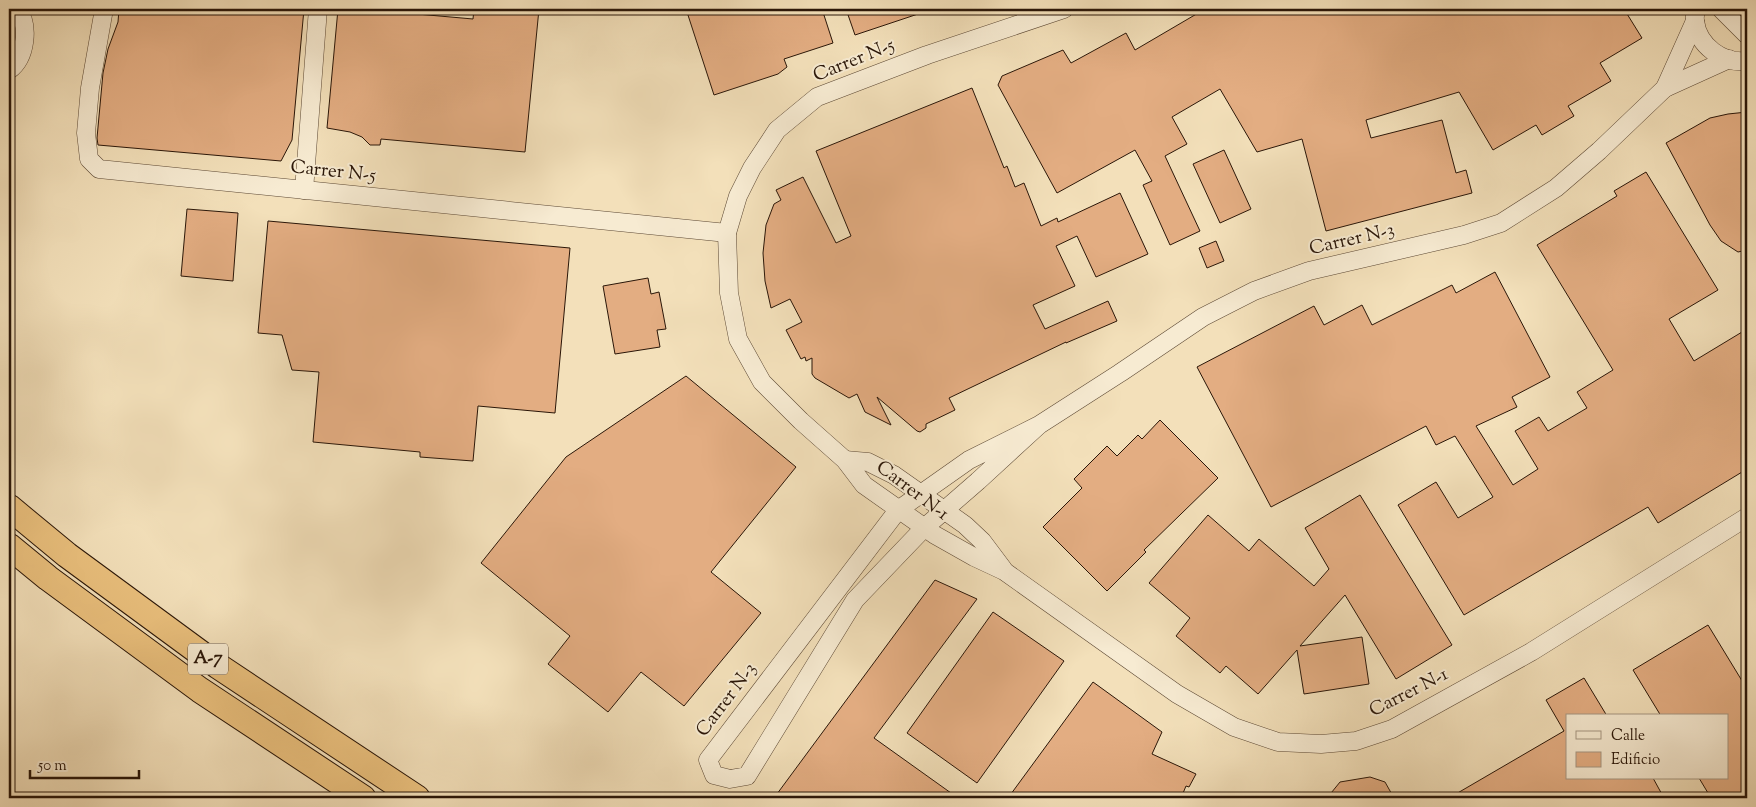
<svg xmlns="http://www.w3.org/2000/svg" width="1756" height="807" font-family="'Sorts Mill Goudy',serif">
<rect width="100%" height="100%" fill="#f3e0ba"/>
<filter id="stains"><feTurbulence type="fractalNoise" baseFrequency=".004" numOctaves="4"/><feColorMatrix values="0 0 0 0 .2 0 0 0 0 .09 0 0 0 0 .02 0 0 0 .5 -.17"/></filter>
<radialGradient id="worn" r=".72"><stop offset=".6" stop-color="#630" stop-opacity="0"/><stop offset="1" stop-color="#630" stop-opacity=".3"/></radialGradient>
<!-- building -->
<g fill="#e3ad82" stroke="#2a1608">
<path d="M119,9H304L292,140L281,161L98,145L97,138L103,73L108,49L118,22Z"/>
<path d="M338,9H361L473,19L474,9H539L525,152L381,139L380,145H370L362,137L350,132L327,128Z"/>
<path d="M686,9H822L833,43L784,59L787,67L778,74L714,95Z"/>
<path d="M846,9H927V11L855,35Z"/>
<path d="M1205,9H1624L1642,38L1600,63L1611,81L1568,106L1574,116L1542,135L1536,125L1493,150L1459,92L1366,120L1371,138L1442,120L1456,173L1466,170L1472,193L1326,231L1302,139L1257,152L1220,89L1172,117L1187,144L1165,156L1200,231L1170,245L1143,185L1152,181L1135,150L1057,193L998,85L1002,76L1063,50L1071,63L1126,33L1135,50Z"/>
<path d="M972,88L1004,168L1007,166L1015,187L1024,183L1041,226L1057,218L1058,222L1120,193L1148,254L1096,277L1077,236L1056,246L1075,286L1033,305L1045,329L1108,301L1117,321L1066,343V342L949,398L955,410L926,424V428L920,432L917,431L877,397L891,425L865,412L857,394L849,398L815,378L812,374V358L806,361L805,357L801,359L786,330L802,322L790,299L771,308L765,281L763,253L766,225L774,204L781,200L776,190L803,177L836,243L851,236L816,151Z"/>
<path d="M1747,112V250L1738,252L1721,241L1710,225L1666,143L1710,118L1728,114Z"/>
<path d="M1224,150L1251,209L1220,223L1193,164Z"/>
<path d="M1646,172L1718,290L1669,319L1694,361L1747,329V469L1658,523L1648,507L1464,615L1398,505L1436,482L1458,518L1493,497L1455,436L1436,445L1426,426L1271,507L1197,367L1314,306L1324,325L1362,305L1372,325L1452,285L1456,293L1495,272L1550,377L1512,397L1517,407L1476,426L1513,485L1538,469L1515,431L1539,417L1548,431L1587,408L1577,392L1613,370L1537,245L1617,196L1614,191Z"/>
<path d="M187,209L238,213L233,281L181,276Z"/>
<path d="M268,221L570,248L555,413L478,406L473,461L420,457V452L313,442L319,372L292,370L282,335L258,333Z"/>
<path d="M1216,241L1224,261L1207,268L1199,248Z"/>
<path d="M648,278L651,294L659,292L666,329L657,330L660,347L615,354L603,286Z"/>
<path d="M686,376L796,467L711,572L761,613L684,706L641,672L608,712L548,664L570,636L481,563L566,457Z"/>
<path d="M1160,420L1218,478L1144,550L1146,552L1107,591L1043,527L1082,488L1074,479L1107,446L1117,456L1138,435L1142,439Z"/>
<path d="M1360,495L1452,645L1396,679L1345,595L1300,646L1362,637L1369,684L1304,694L1297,650L1258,694L1226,666L1220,673L1176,636L1190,618L1149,583L1208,515L1249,551L1259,539L1314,586L1329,569L1305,528Z"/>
<path d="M935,580L977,599L874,738L958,798H774Z"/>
<path d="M993,612L1064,661L977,783L907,733Z"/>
<path d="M1708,625L1747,689V798H1711L1699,778H1727V716H1661L1633,670Z"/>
<path d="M1584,678L1607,716H1567V778H1653L1664,798H1449L1564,731L1546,700Z"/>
<path d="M1093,682L1162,732L1152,754L1196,774L1189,787L1186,786L1181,798H1008Z"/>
<path d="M1370,777L1385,782L1394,798H1327L1340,782Z"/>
</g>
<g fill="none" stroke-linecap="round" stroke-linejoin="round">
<defs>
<g id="minor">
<path d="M104,9L90,88L86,133L89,159L99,169L727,233"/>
<path d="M1064,9L927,55L817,97L777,130L752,168L738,196L727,233L729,293L738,339L762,382L801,421L845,460L864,485L935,535L974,557L1004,571L1177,694L1234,727L1278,742L1321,744L1356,741L1392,729L1531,652L1747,517"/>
<path d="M1696,9C1696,12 1694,17 1695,21C1698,46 1723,64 1747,61"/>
<path d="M1721,9L1747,35"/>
<path d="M9,70C26,58 30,25 17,9"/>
<path d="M1665,88L1695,21"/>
<path d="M304,190L318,9"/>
<path d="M1039,425L978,481L924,528L855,600L747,776L730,779L714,775L708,760L898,510L969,460L1039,425L1120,373L1203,317L1254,291L1309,271L1464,235L1501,223L1556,188L1599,151L1665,88L1729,59"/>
<path d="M845,460L868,462L894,475L965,525L982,541L1003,569"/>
</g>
<g id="highway">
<path d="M9,507L67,555L218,666L417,798"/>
<path d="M9,546L48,578L200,690L363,798"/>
</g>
</defs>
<!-- minor casing -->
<use href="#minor" stroke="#5c4834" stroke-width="19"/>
<!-- highway casing -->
<use href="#highway" stroke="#2a1608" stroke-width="27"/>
<!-- minor -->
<use href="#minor" stroke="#f7ebd2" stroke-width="18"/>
<!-- highway -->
<use href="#highway" stroke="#eac07d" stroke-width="25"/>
</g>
<g text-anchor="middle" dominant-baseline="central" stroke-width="4" stroke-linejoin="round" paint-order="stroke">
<!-- shield labels -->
<rect fill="#f7ebd2" stroke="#685645" stroke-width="1" x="188" y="643.5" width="40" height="31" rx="4"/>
<g font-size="18" font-weight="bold" fill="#2a1608">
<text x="208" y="659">A-7</text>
</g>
<!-- street labels -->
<g font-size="19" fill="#2a1608" stroke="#f7ebd2">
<text transform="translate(854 61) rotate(-22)">Carrer N-5</text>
<text transform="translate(333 172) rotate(6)">Carrer N-5</text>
<text transform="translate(1352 240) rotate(-13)">Carrer N-3</text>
<text transform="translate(912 491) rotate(37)">Carrer N-1</text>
<text transform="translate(1409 693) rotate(-27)">Carrer N-1</text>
<text transform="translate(727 700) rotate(-53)">Carrer N-3</text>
</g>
</g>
<!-- margin -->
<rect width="1756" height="807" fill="none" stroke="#f3e0ba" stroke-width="30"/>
<rect x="10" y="10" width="1736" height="787" fill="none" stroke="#2a1608" stroke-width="2.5"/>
<rect x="15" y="15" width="1726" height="777" fill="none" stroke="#2a1608"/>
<!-- legend -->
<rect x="1566" y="714" width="162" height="65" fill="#f7ebd2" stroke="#a59681"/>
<rect x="1576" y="731" width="25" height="8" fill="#f7ebd2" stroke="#a59681"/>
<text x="1611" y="740" font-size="15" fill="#2a1608">Calle</text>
<rect x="1576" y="752" width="25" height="15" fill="#e3ad82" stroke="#a59681"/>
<text x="1611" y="764" font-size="15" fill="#2a1608">Edificio</text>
<!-- scale -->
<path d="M30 770v8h109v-8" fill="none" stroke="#2a1608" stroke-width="2.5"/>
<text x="38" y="770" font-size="15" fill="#2a1608" stroke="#f7ebd2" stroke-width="4" paint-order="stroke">50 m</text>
<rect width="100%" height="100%" filter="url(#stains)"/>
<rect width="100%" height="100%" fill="url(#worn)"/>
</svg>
